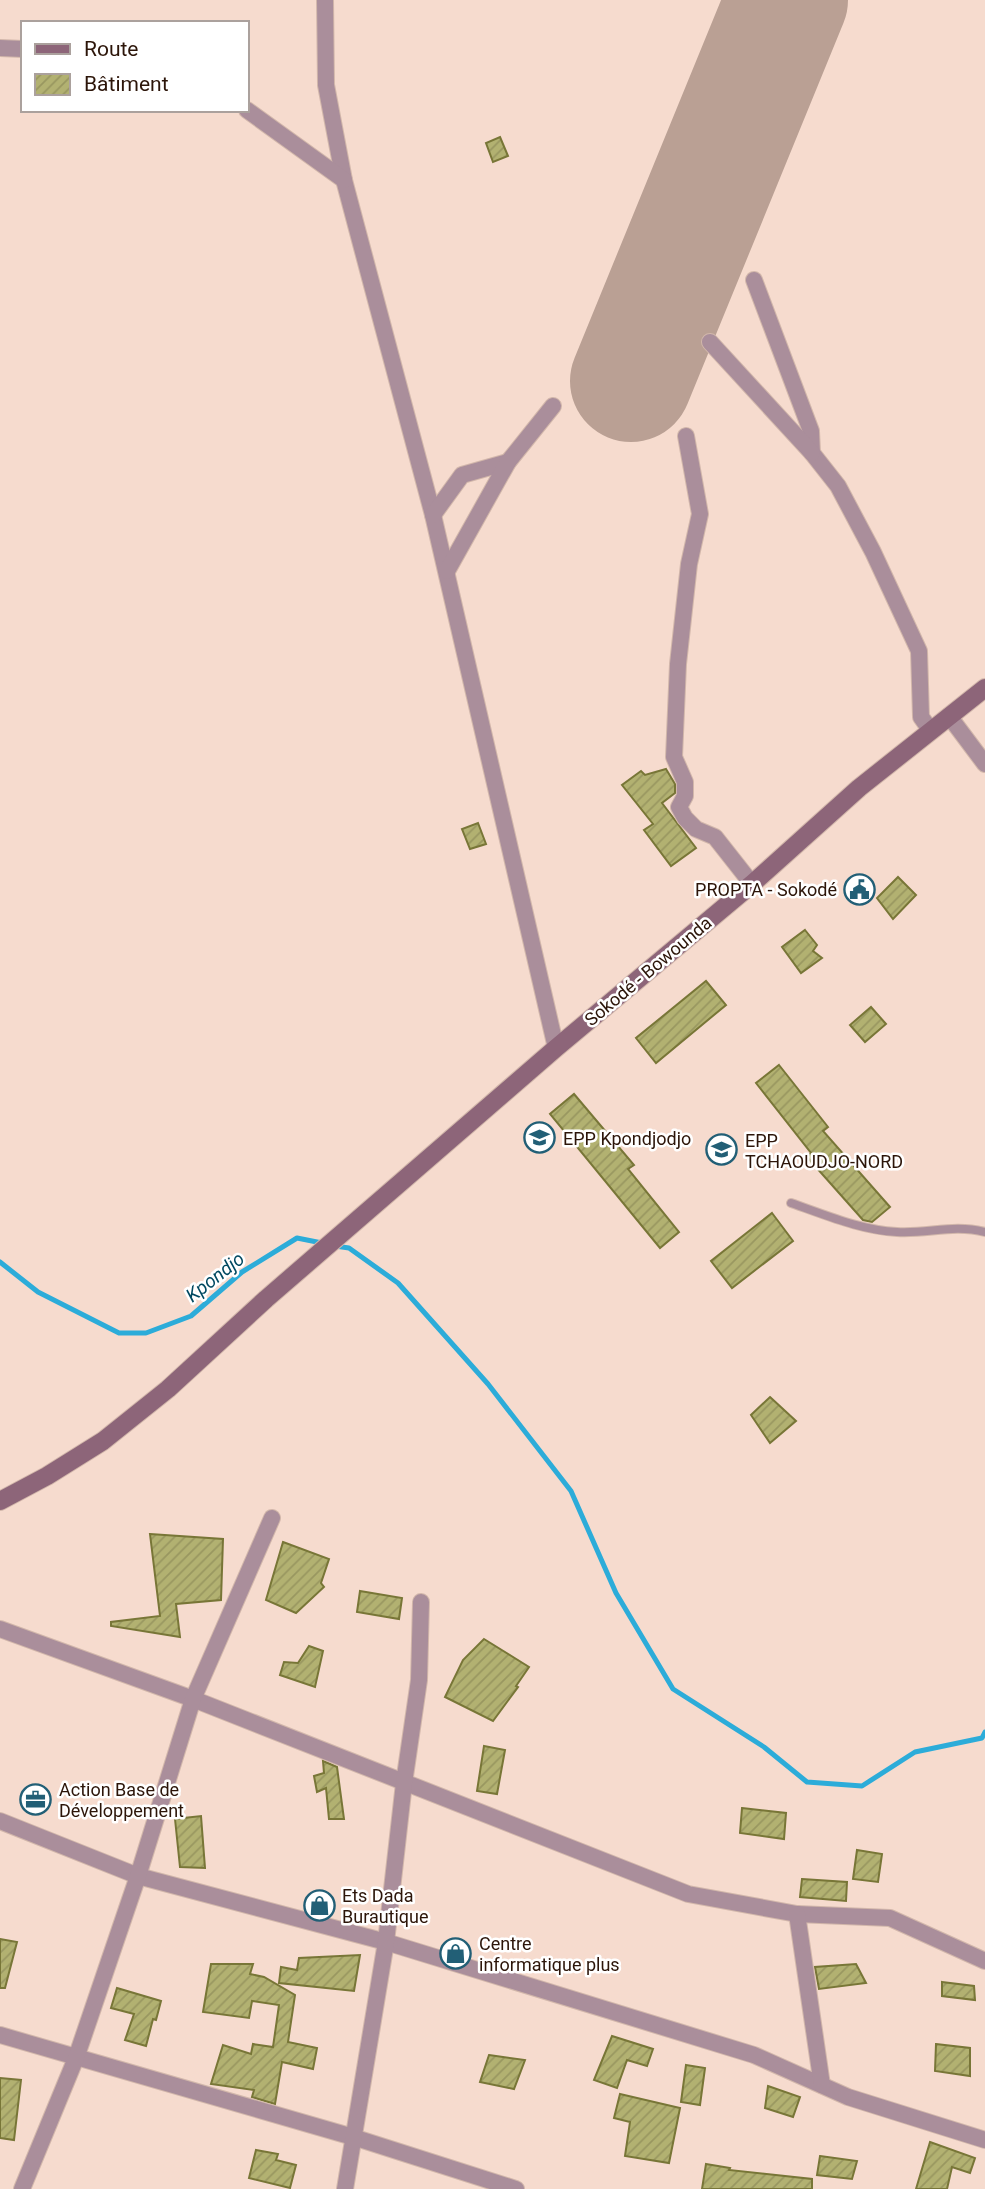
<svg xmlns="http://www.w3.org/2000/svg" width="985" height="2189" font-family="Roboto,sans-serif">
<defs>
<pattern id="building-hatch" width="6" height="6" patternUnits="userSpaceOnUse" patternTransform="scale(1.75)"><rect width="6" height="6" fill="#b2b171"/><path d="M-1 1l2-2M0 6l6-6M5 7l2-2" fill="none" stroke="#999760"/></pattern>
</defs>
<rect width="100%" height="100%" fill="#f6dbce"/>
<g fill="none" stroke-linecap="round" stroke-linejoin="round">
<!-- stream -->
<g stroke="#2cacd9" stroke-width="5">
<path d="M335,1246L349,1248L398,1283L488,1384L571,1491L616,1593L673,1689L764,1747L807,1782L862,1786L915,1752L982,1738L985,1732"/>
<path d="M0,1262L38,1292L119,1333H146L191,1316L242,1272L297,1238L322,1243"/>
</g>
<!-- runway -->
<path stroke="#baa094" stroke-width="122" d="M631,381L787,0"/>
</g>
<!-- building -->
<g fill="url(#building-hatch)" stroke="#787637" stroke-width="2">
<path d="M500,137L508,156L493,162L486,143Z"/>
<path d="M666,769L675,784V793L662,803L696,848L671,866L644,830L653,824L622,785L641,771L645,775Z"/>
<path d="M478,823L486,844L470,849L462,829Z"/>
<path d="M898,877L916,895L893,919L877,898Z"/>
<path d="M805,930L817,945L813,951L822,958L801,973L782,947Z"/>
<path d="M706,981L726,1005L656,1063L636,1038Z"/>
<path d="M871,1007L886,1024L865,1042L850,1025Z"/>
<path d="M779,1065L828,1127L823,1131L890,1207L872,1222L863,1220L807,1157L811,1153L756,1083Z"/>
<path d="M574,1094L634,1165L628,1169L679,1232L660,1248L550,1114Z"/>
<path d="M772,1213L793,1241L732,1288L711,1261Z"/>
<path d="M770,1397L796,1421L770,1443L751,1415Z"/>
<path d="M150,1534L223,1539L221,1600L176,1604L180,1637L111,1626V1622L160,1616Z"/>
<path d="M283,1542L329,1559L321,1583L324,1587L296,1613L266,1600Z"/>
<path d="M360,1591L402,1598L399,1619L357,1612Z"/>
<path d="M484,1639L529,1667L516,1686L518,1687L493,1721L445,1697L463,1660Z"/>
<path d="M309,1646L323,1651L315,1687L280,1675L284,1662L298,1663Z"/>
<path d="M484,1746L505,1750L497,1794L477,1791Z"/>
<path d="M323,1761L337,1767L344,1819H329L326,1788L317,1792L314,1776L324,1773Z"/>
<path d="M742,1808L786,1813L784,1839L740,1833Z"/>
<path d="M201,1816L205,1868L180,1867L175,1819Z"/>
<path d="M857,1850L882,1854L878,1882L853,1879Z"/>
<path d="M802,1879L847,1882L846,1901L800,1897Z"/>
<path d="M0,1939L17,1942L5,1988H0Z"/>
<path d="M360,1955L354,1991L279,1983L281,1967L297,1970L299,1958Z"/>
<path d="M211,1964H253L250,1974L264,1977L295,1995L288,2042L317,2048L313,2069L282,2062L275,2104L252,2097L254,2090L211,2084L223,2045L251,2054L253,2044L273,2047L279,2005L252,2001L249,2018L203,2012Z"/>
<path d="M856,1964L866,1983L819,1989L815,1967Z"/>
<path d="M942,1982L974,1986L975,2000L942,1996Z"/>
<path d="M117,1988L161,2001L156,2020L153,2019L146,2046L125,2040L134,2014L111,2008Z"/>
<path d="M612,2036L653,2049L647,2066L627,2060L617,2088L594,2080Z"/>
<path d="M936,2044L970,2048V2076L935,2071Z"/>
<path d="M489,2055L525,2060L514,2089L480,2082Z"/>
<path d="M686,2065L705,2068L700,2105L681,2102Z"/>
<path d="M0,2078L21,2080L14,2140L0,2138Z"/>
<path d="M768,2086L800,2097L793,2117L765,2108Z"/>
<path d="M620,2094L680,2108L669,2163L625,2156L630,2122L614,2118Z"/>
<path d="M930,2142L975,2158L970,2173L952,2167L947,2189H916Z"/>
<path d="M256,2150L278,2154L276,2160L296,2165L290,2188L249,2178Z"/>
<path d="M820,2156L857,2161L852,2179L817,2175Z"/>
<path d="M706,2164L730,2168L729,2170L812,2179V2189H702Z"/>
</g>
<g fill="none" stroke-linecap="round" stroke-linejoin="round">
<defs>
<path id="service" d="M791,1203C826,1215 860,1230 897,1232C928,1234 953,1224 985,1232"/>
<g id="minor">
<path d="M325,0L326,85L344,180L433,515L556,1048"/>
<path d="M0,48L23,49"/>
<path d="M247,110L344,180"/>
<path d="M754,280L811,431L812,453L838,486L873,552L919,651L921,717L931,731"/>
<path d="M710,342L812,453"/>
<path d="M686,436L700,514L689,564L678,664L674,757L685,782V796L679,807L685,818L696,829L715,837L752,884"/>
<path d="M433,515L462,475L508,462"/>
<path d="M447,571L508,462L553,406"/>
<path d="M949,716L985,764"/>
<path d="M0,1629L193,1699L688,1894L797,1914L890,1918L985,1961"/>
<path d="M0,1821L138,1876L386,1942L754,2055L848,2097L985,2140"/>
<path d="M797,1914L822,2085"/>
<path d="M0,2035L353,2137L516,2189"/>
<path d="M22,2189L76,2058L138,1876L193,1699L272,1518"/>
<path d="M345,2189L386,1942L404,1783L419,1680L421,1602"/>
</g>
<path id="secondary" d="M0,1501L47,1476L103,1441L168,1389L266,1299L556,1048L752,884L859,788L985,688"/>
</defs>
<!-- service casing -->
<use href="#service" stroke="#d2b7ab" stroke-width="10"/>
<!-- minor casing -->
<use href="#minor" stroke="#d2b7ab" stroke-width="18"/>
<!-- secondary casing -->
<use href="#secondary" stroke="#d2b7ab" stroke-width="20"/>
<!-- service -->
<use href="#service" stroke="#aa8e9b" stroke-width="8"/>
<!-- minor -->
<use href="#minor" stroke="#aa8e9b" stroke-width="16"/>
<!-- secondary -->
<use href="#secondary" stroke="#8d6579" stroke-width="18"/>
</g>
<!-- icons -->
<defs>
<symbol id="civic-ring" viewBox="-11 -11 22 22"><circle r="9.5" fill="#fff" stroke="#225f76" stroke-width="1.5"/><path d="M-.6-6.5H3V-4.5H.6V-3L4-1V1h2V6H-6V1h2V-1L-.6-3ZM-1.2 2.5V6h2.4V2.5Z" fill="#225f76"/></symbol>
<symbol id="school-ring" viewBox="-11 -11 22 22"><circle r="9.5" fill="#fff" stroke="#225f76" stroke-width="1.5"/><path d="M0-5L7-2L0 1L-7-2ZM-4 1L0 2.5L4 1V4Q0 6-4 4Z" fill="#225f76"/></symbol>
<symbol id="office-ring" viewBox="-11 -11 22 22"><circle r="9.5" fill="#fff" stroke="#225f76" stroke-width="1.5"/><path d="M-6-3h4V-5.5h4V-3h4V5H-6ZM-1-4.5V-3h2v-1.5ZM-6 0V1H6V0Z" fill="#225f76"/></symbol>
<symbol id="shop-ring" viewBox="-11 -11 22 22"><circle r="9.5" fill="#fff" stroke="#225f76" stroke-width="1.5"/><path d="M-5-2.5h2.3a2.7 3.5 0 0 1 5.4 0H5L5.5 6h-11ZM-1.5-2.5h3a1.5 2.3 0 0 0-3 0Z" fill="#225f76"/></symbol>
</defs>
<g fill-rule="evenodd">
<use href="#civic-ring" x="842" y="872" width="35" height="35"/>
<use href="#school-ring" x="522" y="1120" width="35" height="35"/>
<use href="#school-ring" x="704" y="1132" width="35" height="35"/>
<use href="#office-ring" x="18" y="1782" width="35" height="35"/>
<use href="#shop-ring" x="302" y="1888" width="35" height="35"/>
<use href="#shop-ring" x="438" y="1936" width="35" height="35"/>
</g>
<g text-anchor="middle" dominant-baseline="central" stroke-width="5" stroke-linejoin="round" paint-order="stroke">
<!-- poi labels -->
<g font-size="18" fill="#2c1509" stroke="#fff" text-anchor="start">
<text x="837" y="889" text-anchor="end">PROPTA - Sokodé</text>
<text x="563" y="1138">EPP Kpondjodjo</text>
<text x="745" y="1140">EPP<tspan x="745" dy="21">TCHAOUDJO-NORD</tspan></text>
<text x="59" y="1789">Action Base de<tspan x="59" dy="21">Développement</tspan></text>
<text x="342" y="1895">Ets Dada<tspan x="342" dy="21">Burautique</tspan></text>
<text x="479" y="1943">Centre<tspan x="479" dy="21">informatique plus</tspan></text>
</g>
<!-- street labels -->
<g font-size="18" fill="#2c1509" stroke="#fff">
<text transform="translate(648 971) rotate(-40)">Sokodé - Bowounda</text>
</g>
<!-- water labels -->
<g font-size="19" font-style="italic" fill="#004860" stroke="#fff">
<text transform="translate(215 1277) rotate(-38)">Kpondjo</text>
</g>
</g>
<!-- legend -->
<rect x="21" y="21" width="228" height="91" fill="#ffffff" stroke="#aba19d" stroke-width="2"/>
<rect x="35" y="44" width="35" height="10" fill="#8d6579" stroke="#aba19d" stroke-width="2"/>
<text x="84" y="56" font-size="21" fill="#2c1509">Route</text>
<rect x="35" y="74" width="35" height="21" fill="url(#building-hatch)" stroke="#aba19d" stroke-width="2"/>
<text x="84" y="91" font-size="21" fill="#2c1509">Bâtiment</text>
</svg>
